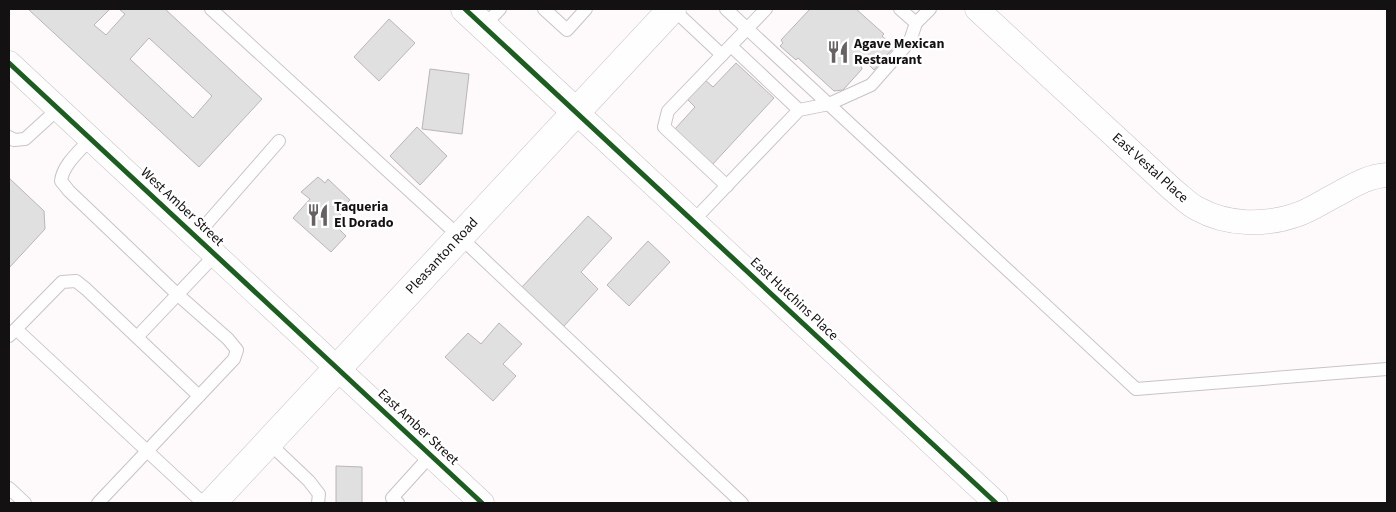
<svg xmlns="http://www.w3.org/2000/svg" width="1396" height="512" font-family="'Source Sans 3',sans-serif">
<rect width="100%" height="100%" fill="#fef9fb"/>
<!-- building -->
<g fill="#e1e0e0" stroke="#b8b6b6" fill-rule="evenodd">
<path d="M28,9H110L94,25L106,35L125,14L119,9H165L262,99L199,167ZM149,38L212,96L193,118L130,59Z"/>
<path d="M810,9H856L884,34L882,36L894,47L874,70L865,61L861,65L862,69L843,90L834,91L798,58L796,60L780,46L783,43L781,40Z"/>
<path d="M389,19L415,43L379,81L354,57Z"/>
<path d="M736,63L774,98L712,165L674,130L695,107L686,98L704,79L713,87Z"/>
<path d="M430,69L469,74L462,134L422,129Z"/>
<path d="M417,127L447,156L420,185L390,156Z"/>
<path d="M318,177L325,183L328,179L350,200L338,212L345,219L337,227L346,236L331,252L293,218L310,199L301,192Z"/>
<path d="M9,178L44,211L45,229L9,268Z"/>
<path d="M588,216L612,238L581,272L598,289L564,326L522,287Z"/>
<path d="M648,241L670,262L629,306L607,285Z"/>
<path d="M499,323L522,344L503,364L516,376L493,401L445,357L468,333L481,344Z"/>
<path d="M336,466L362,467V503H336Z"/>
</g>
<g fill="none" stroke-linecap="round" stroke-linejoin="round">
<defs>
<g id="service">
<path d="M211,9L460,237L742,503"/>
<path d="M544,9L567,30L586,9"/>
<path d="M673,9L722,55"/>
<path d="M726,9L1136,389L1387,369"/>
<path d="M900,9L916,23L930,9"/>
<path d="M484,26L500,9"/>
<path d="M731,46L799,110"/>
<path d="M9,137L14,140L25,139L58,109"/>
<path d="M91,138C80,151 63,164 61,181L69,191L177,294L228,339L237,350L234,359L98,503"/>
<path d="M727,186L664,127L668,111L766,9"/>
<path d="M693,221L799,110L829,104L871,85L910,41L916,23"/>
<path d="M196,236L279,141"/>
<path d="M16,329L203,503"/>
<path d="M9,336L62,282L76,281L86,289L199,396"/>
<path d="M137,337L216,254"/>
<path d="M269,443L309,481L319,494L318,503"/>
<path d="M9,488L25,503"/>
<path d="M398,503L392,498L431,455"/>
</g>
<g id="minor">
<path d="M977,9L1173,190C1181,196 1189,205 1198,209C1227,225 1265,226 1296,215C1309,211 1322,202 1334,196C1351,187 1367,176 1387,175"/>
<path d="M9,63L482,503"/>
<path d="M576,112L996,503"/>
</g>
<path id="tertiary" d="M465,9L576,112"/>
<path id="secondary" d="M212,503L672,9"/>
</defs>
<!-- service casing -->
<use href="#service" stroke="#c8c4c6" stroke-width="14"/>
<!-- minor casing -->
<use href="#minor" stroke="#c8c4c6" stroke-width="25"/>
<!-- tertiary casing -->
<use href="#tertiary" stroke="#c8c4c6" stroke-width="29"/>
<!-- secondary casing -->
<use href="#secondary" stroke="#c8c4c6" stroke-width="29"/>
<!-- service -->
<use href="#service" stroke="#fffefe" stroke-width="12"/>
<!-- minor -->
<use href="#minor" stroke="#fffefe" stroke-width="24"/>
<!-- tertiary -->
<use href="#tertiary" stroke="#fffefe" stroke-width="28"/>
<!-- secondary -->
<use href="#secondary" stroke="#fffefe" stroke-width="28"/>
<defs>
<g id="cycleway">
<path d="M465,9L996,503"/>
<path d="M9,63L482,503"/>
</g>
</defs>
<!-- cycleway casing -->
<use href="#cycleway" stroke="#fff" stroke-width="8"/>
<!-- cycleway -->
<use href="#cycleway" stroke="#1b5e20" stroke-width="5"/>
</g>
<!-- icons -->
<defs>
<symbol id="restaurant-bare" viewBox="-9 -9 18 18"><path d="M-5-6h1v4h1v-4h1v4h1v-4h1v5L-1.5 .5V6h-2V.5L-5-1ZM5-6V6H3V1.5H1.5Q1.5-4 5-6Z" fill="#666264" stroke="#fff" stroke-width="2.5" paint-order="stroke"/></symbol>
</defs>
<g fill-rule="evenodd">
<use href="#restaurant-bare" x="822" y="36" width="32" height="32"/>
<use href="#restaurant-bare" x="302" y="199" width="32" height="32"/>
</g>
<g text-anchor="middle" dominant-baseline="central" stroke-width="5" stroke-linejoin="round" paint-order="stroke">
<!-- poi labels -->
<g font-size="14" font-weight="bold" fill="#141112" stroke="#fff" text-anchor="start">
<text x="854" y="44">Agave Mexican<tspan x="854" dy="16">Restaurant</tspan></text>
<text x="334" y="207">Taqueria<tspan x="334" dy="16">El Dorado</tspan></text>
</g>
<!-- street labels -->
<g font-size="14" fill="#141112" stroke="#fff">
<text transform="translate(1150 168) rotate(42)">East Vestal Place</text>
<text transform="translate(182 207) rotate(43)">West Amber Street</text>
<text transform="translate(442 256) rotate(-47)">Pleasanton Road</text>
<text transform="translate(794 299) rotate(43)">East Hutchins Place</text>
<text transform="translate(418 427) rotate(43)">East Amber Street</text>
</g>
</g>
<!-- border -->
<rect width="1396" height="512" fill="none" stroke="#141112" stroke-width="20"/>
</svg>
